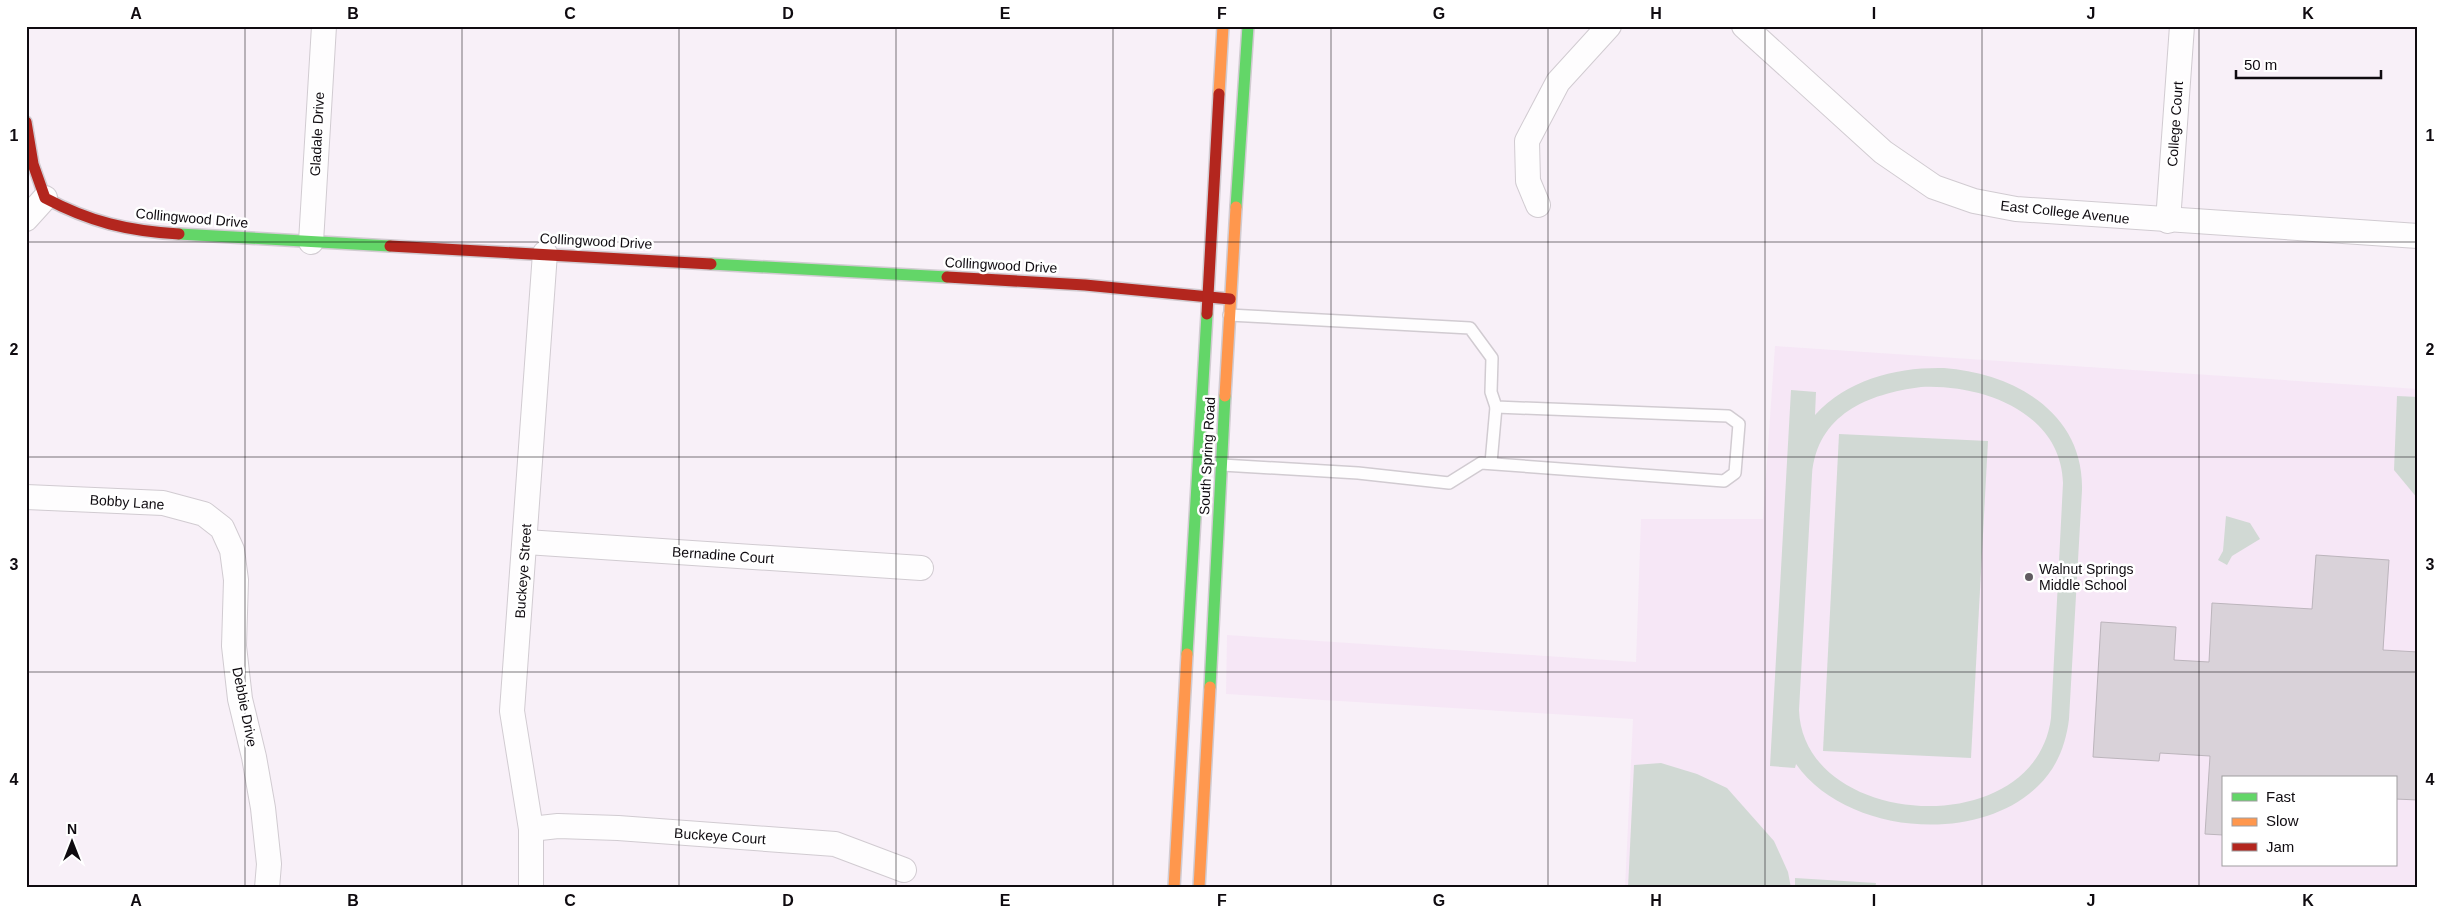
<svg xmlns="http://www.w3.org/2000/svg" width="2444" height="914" font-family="Arial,sans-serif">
<rect width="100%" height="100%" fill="#f8f0f8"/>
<!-- built -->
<path fill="#f6e7f6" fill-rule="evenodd" d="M1775,346L2418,389V888H1625L1633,719L1226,694L1227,635L1636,662L1641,519H1763ZM2223,778H2395V865H2223Z"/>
<!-- green -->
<g fill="#d1d9d4" fill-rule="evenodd">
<path d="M1944,368C2013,373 2084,412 2082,490L2069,719C2066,744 2057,768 2038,786C1977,846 1845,834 1796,764L1795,768L1770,766L1791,390L1816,392L1815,415C1848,379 1897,367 1944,368ZM1921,387C1982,384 2061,412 2063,483L2051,718C2035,844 1803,829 1799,710L1812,475C1817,414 1868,394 1921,387Z"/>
<path d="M2397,396L2418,397V499L2394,470Z"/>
<path d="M1839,434L1988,441L1971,758L1823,751Z"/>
<path d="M2226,516L2250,523L2260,539L2232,556L2227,565L2218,560L2223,551Z"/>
<path d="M1661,763L1697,774L1727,788L1774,841L1788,872L1791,888H1628L1634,765Z"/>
<path d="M1795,878L1876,883L1875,888H1795Z"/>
</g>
<!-- building -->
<path fill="#d9d2d9" stroke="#bcb5bc" d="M2316,555L2389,560L2383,650L2418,652V800L2395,799V778H2223V835L2205,834L2210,756L2160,753L2159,761L2093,757L2101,622L2176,627L2174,660L2209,662L2212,603L2312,609Z"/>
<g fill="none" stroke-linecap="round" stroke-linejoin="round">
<defs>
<g id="lane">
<path d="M1491,463L1496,407"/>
<path d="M1222,465L1358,473L1449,483L1481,463L1724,481L1735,473L1739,424L1728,416L1496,407L1491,392L1492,358L1470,328L1229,315"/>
</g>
<g id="street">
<path d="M1744,26L1883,152L1934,187L1974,201L2016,209L2418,236"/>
<path d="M1538,205L1528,181L1527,141L1558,82L1609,26"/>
<path d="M26,219L45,198"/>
<path d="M2168,221L2182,26"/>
<path d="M311,242L324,26"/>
<path d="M26,497L163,503L204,514L222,528L232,550L236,580L234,646L240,699L254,757L263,808L269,864L267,888"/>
<path d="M526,542L921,568"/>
<path d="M531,829L558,826L618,828L835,844L904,870"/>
<path d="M531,888V829L512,711L545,253"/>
</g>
<g id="fast">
<path d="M1236,207L1248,26"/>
<path d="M179,234L390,246"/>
<path d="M711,264L947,277"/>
<path d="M1187,654L1207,314"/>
<path d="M1210,687L1225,396"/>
</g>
<g id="slow">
<path d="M1219,94L1223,26"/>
<path d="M1225,396L1236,207"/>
<path d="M1174,888L1187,654"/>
<path d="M1199,888L1210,687"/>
</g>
<g id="jam">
<path d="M26,122L33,164L45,198C90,222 128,231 179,234"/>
<path d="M390,246L711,264"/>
<path d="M947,277L1085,285L1230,299"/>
<path d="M1207,314L1219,94"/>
</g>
</defs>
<!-- lane casing -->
<use href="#lane" stroke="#d1cbd1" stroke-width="14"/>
<!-- street casing -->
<use href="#street" stroke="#d1cbd1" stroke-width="26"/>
<!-- fast casing -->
<use href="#fast" stroke="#d1cbd1" stroke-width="14"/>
<!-- slow casing -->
<use href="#slow" stroke="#d1cbd1" stroke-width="14"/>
<!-- jam casing -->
<use href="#jam" stroke="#d1cbd1" stroke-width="14"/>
<!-- lane -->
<use href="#lane" stroke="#fefdfe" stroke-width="11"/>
<!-- street -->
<use href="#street" stroke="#fefdfe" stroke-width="24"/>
<!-- fast -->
<use href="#fast" stroke="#63d668" stroke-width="11"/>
<!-- slow -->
<use href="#slow" stroke="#ff974d" stroke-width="11"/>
<!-- jam -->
<use href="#jam" stroke="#b3261e" stroke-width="11"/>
</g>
<!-- grid -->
<path fill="none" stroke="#0f0b10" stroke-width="1" stroke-opacity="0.55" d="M245,26V888M462,26V888M679,26V888M896,26V888M1113,26V888M1331,26V888M1548,26V888M1765,26V888M1982,26V888M2199,26V888M26,242H2418M26,457H2418M26,672H2418"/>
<!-- markers -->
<circle fill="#615b61" stroke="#fff" stroke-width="2" cx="2029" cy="577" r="5"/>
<g text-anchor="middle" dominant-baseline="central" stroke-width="5" stroke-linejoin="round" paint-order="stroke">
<!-- street labels -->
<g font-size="14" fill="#0f0b10" stroke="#fff">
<text transform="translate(2175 124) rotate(-86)">College Court</text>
<text transform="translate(317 134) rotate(-87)">Gladale Drive</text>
<text transform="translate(2065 212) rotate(6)">East College Avenue</text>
<text transform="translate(192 218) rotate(5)">Collingwood Drive</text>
<text transform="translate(596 241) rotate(3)">Collingwood Drive</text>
<text transform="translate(1001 265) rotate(3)">Collingwood Drive</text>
<text transform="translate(1207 456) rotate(-87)">South Spring Road</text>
<text transform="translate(127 502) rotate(4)">Bobby Lane</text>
<text transform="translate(723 555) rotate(4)">Bernadine Court</text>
<text transform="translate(523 571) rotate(-86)">Buckeye Street</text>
<text transform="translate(245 707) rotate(79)">Debbie Drive</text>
<text transform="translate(720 836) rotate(4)">Buckeye Court</text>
</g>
<!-- poi labels -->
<g font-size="14" fill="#0f0b10" stroke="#fff" text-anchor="start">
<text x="2039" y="569">Walnut Springs<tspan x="2039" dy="16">Middle School</tspan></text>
</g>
</g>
<!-- border -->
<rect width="2444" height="914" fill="none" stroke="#ffffff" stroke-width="55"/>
<!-- legend -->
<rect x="2222" y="776" width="175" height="90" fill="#ffffff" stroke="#9f9d9f"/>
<rect x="2232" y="793" width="25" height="8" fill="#63d668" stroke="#9f9d9f"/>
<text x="2266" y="802" font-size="15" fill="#0f0b10">Fast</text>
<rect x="2232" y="818" width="25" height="8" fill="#ff974d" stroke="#9f9d9f"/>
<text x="2266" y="826" font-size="15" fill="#0f0b10">Slow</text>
<rect x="2232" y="843" width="25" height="8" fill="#b3261e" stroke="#9f9d9f"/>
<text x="2266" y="852" font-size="15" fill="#0f0b10">Jam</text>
<!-- north arrow -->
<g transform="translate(72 842)" stroke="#ffffff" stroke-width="4" paint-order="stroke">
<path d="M0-4L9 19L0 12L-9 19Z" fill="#0f0b10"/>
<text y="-8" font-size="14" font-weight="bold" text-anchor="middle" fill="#0f0b10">N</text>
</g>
<!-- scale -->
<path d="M2236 70v8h145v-8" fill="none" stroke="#0f0b10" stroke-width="2.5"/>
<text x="2244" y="70" font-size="15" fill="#0f0b10" stroke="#ffffff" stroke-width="4" paint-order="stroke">50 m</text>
<rect x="28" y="28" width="2388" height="858" fill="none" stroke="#0f0b10" stroke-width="2"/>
<g font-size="16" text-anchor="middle" font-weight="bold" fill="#0f0b10">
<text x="136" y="19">A</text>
<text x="353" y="19">B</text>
<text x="570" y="19">C</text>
<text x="788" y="19">D</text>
<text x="1005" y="19">E</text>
<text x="1222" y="19">F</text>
<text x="1439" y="19">G</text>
<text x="1656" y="19">H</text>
<text x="1874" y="19">I</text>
<text x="2091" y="19">J</text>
<text x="2308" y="19">K</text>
<text x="14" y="141">1</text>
<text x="2430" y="141">1</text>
<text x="14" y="355">2</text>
<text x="2430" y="355">2</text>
<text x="14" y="570">3</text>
<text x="2430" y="570">3</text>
<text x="14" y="785">4</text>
<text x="2430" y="785">4</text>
<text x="136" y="906">A</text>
<text x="353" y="906">B</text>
<text x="570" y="906">C</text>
<text x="788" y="906">D</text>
<text x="1005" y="906">E</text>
<text x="1222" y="906">F</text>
<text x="1439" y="906">G</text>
<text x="1656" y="906">H</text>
<text x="1874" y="906">I</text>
<text x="2091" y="906">J</text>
<text x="2308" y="906">K</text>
</g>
</svg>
